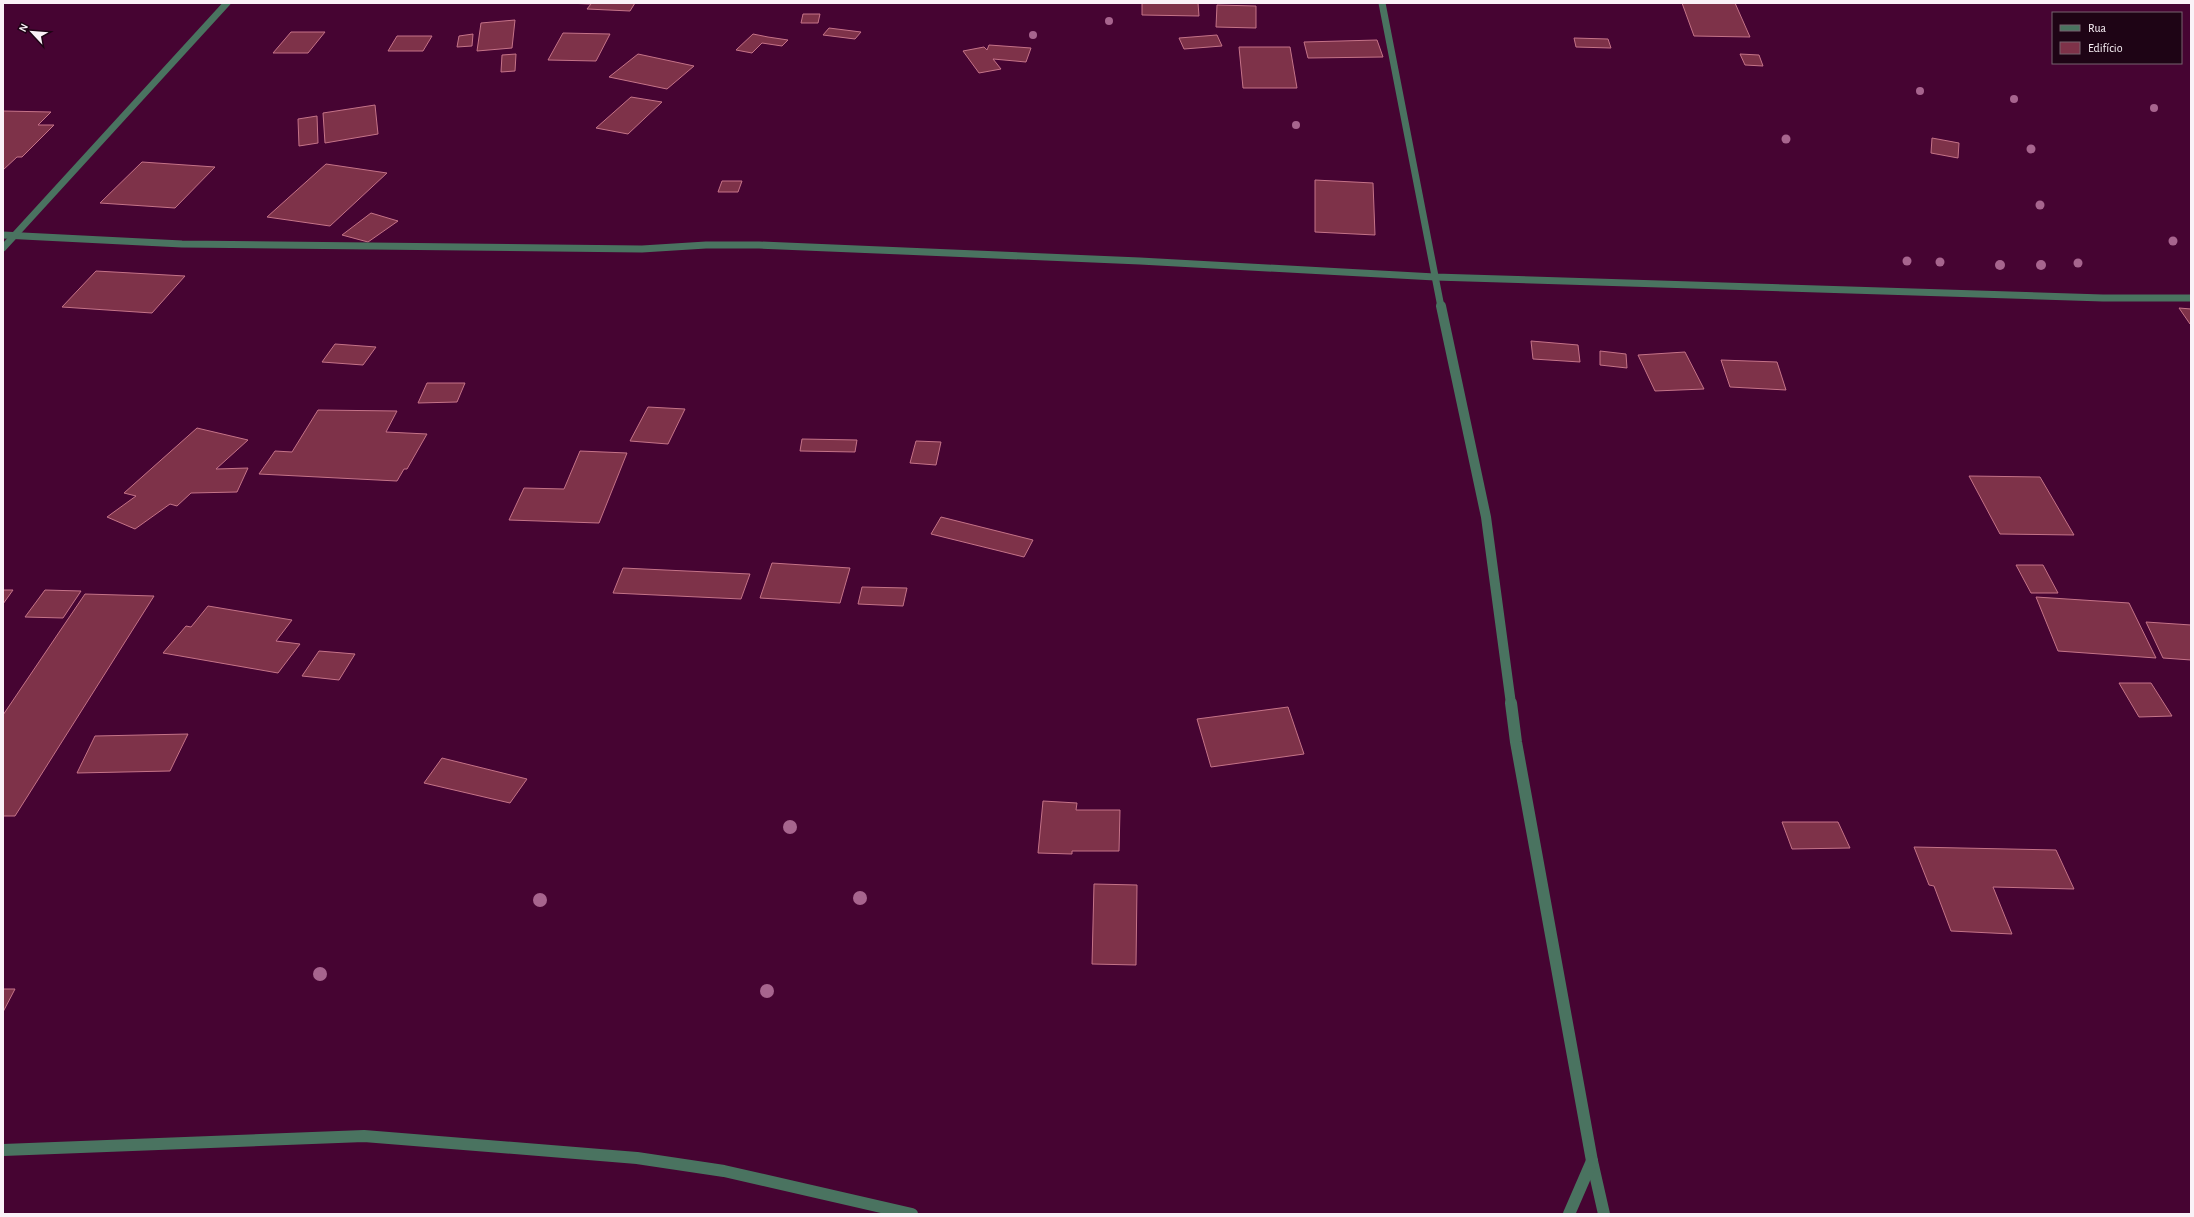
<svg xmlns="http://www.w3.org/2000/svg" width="2194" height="1217" font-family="'Alegreya Sans',sans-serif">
<rect width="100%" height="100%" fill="#460432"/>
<!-- building -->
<g fill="#7e3249" stroke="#c57388">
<path d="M565,3H635L630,11L587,9L591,4Z"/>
<path d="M1142,3H1198L1199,16L1142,15Z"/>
<path d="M1682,3H1735L1750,37L1694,36Z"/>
<path d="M1217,5L1256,6V28L1216,27Z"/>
<path d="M803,14H820L818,23H801Z"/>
<path d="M515,20L512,48L477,51L481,23Z"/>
<path d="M829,28L861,32L855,39L823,35Z"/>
<path d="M291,32H325L308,53H273Z"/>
<path d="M563,33L610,34L596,61L548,60Z"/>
<path d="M473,34L472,46L457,47L459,36Z"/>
<path d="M753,34L768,37L788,40L782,46L762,43L752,53L736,50Z"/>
<path d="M1217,35L1222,46L1184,49L1179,38Z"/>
<path d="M397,36H432L423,51H388Z"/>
<path d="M1574,38L1608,39L1611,48L1576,47Z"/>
<path d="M1377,40L1383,57L1308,58L1304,42Z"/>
<path d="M989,45L1031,48L1026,62L993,59L1001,69L979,73L963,51L984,47L987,50Z"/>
<path d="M1239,47H1290L1297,88H1243Z"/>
<path d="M516,54L515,71L501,72L502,55Z"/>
<path d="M638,54L694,66L667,89L609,77Z"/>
<path d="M1740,54L1759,55L1763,66L1745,65Z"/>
<path d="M631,97L662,102L628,134L596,128Z"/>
<path d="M375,105L378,134L325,143L323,113Z"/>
<path d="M3,111L51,112L38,125H54L22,157H17L3,170Z"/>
<path d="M317,116L318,143L299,146L298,119Z"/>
<path d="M1932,138L1959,143L1958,158L1931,153Z"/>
<path d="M142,162L215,167L175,208L100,203Z"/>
<path d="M326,164L387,173L330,226L267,217Z"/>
<path d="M1315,180L1373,183L1375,235L1315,232Z"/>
<path d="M722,181H742L738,192H718Z"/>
<path d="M371,213L398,221L368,242L342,235Z"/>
<path d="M96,271L185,276L152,313L62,307Z"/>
<path d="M2179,308L2191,309V324H2190Z"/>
<path d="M1531,341L1578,345L1580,362L1533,359Z"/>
<path d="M335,344L376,347L363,365L322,362Z"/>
<path d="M1600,351L1626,354L1627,368L1600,365Z"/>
<path d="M1685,352L1704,389L1655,391L1638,355Z"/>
<path d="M1721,360L1777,362L1786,390L1730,387Z"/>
<path d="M427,383H465L457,402L418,403Z"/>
<path d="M648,407L685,409L668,444L630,441Z"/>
<path d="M318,410L397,411L386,432L427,434L407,469H404L397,481L259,474L275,451L292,452Z"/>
<path d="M197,428L248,440L216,469L248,468L237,492L191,493L177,506L170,504L135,529L107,517L136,496L124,493Z"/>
<path d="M802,439L857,440L855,452L800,451Z"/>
<path d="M916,441L941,442L936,465L910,463Z"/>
<path d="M580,451L627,453L599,523L509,520L524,488L564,489Z"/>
<path d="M1969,476L2040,477L2074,535L2000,534Z"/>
<path d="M941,517L1033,540L1024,557L931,534Z"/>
<path d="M772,563L850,568L840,603L760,598Z"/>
<path d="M2016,565H2043L2058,593H2031Z"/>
<path d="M623,568L750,574L741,599L613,593Z"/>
<path d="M862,587L907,588L903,606L858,604Z"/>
<path d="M3,590H13L3,604Z"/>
<path d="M45,590L81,591L63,618L25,617Z"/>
<path d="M85,594L154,596L15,816H3V715Z"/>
<path d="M2036,597L2129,603L2156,658L2058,651Z"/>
<path d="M208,606L292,620L276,641L300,644L278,673L163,653L186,626L191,627Z"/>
<path d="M2146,622L2191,625V660L2163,658Z"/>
<path d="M319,651L355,654L339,680L302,676Z"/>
<path d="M2119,683H2151L2172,716L2139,717Z"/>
<path d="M1288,707L1304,754L1211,767L1197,719Z"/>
<path d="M188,734L170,771L77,773L95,736Z"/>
<path d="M442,758L527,779L510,803L424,783Z"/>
<path d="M1043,801L1077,803L1076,810H1120L1119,851H1072V854L1038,853Z"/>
<path d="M1782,822H1838L1850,848L1792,849Z"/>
<path d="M1914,847L2056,850L2074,889L1993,887L2012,934L1951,931L1934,886L1929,885Z"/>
<path d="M1094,884L1137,885L1136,965L1092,964Z"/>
<path d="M3,989H15L3,1012Z"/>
</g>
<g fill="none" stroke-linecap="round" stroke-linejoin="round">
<!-- minor-far2 -->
<g stroke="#4a7360" stroke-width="7">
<path d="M1382,3L1441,307"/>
<path d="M3,235L182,244L642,249L706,245H759L1140,261L1435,277L2103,298H2191"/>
<path d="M3,248L227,3"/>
</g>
<!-- minor-far1 -->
<path stroke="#4a7360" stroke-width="10" d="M1441,306L1486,517L1511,704"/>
<!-- minor -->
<g stroke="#4a7360" stroke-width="12">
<path d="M1511,703L1516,742L1592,1161L1604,1214"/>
<path d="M3,1150L364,1136L637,1158L724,1171L912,1214"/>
<path d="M1569,1214L1592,1161"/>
</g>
</g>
<!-- trees -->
<g fill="#a7658e">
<circle cx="1109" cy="21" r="4"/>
<circle cx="1033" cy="35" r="4"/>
<circle cx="1920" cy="91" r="4"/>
<circle cx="2014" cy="99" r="4"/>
<circle cx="2154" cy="108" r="4"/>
<circle cx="1296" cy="125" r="4"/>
<circle cx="1786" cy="139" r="4.5"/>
<circle cx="2031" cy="149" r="4.5"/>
<circle cx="2040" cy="205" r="4.5"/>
<circle cx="2173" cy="241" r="4.5"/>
<circle cx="1907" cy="261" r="4.5"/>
<circle cx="1940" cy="262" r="4.5"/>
<circle cx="2078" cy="263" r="4.5"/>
<circle cx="2000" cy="265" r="5"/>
<circle cx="2041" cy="265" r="5"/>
<circle cx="790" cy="827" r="7"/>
<circle cx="860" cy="898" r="7"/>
<circle cx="540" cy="900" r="7"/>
<circle cx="320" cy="974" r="7"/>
<circle cx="767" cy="991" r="7"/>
</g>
<!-- border -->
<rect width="2194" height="1217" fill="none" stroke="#faf2f7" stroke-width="8"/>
<!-- legend -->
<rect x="2052" y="12" width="130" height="52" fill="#1e0415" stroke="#76636f"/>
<rect x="2060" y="25" width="20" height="6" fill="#4a7360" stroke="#76636f"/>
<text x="2088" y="32" font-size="12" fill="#faf2f7">Rua</text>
<rect x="2060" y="42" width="20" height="12" fill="#7e3249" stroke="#76636f"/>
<text x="2088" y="52" font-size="12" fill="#faf2f7">Edifício</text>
<!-- north arrow -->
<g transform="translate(32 32) rotate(296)" stroke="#1e0415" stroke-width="3" paint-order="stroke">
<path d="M0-3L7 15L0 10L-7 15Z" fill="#faf2f7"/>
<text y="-6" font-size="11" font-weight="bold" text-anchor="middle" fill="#faf2f7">N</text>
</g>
</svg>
